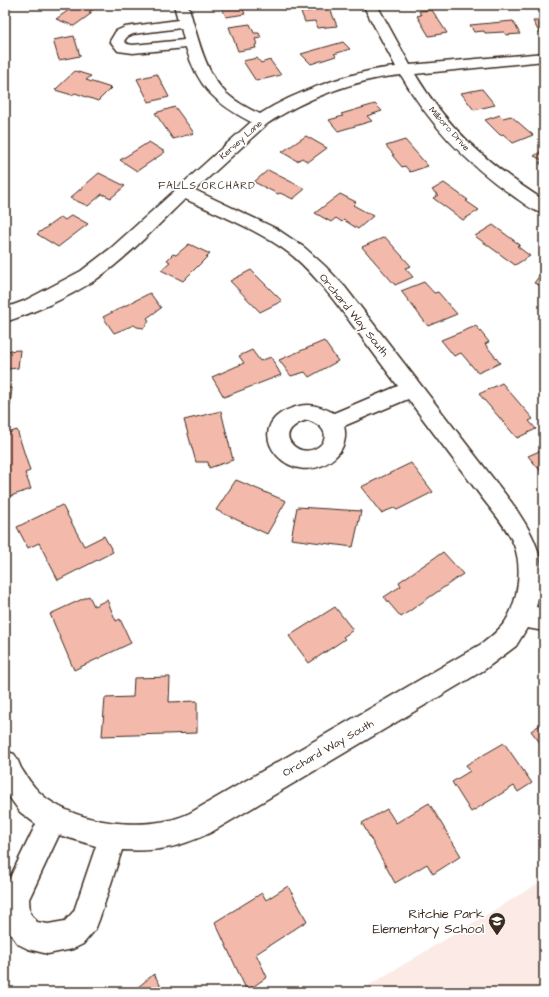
<svg xmlns="http://www.w3.org/2000/svg" width="549" height="997" font-family="'Architects Daughter',sans-serif">
<rect width="100%" height="100%" fill="#fff"/>
<filter id="ink" filterUnits="userSpaceOnUse"><feTurbulence type="fractalNoise" baseFrequency=".025" numOctaves="2"/><feDisplacementMap in="SourceGraphic" scale="8" xChannelSelector="R" yChannelSelector="G"/><feConvolveMatrix kernelMatrix="1 2 1 2 8 2 1 2 1" color-interpolation-filters="sRGB"/></filter>
<g filter="url(#ink)">
<!-- built -->
<path fill="#fbeae6" d="M544,880V992H358Z"/>
<!-- building -->
<g fill="#f3baac" stroke="#3b2a1e">
<path d="M76,5H87L95,8L89,12L92,13L74,26L56,19Z"/>
<path d="M221,5H241L245,14L226,17Z"/>
<path d="M329,6L337,26L317,28L315,21L305,22L301,12L311,11L310,8Z"/>
<path d="M432,10L447,33L429,36L417,16L421,15L419,11Z"/>
<path d="M513,21L520,34L506,35L504,32L485,33L484,31L474,32L470,25Z"/>
<path d="M533,21H544V32H539Z"/>
<path d="M250,24L254,33H259L261,38L255,39L257,44L255,45L256,48L238,51L229,27Z"/>
<path d="M74,36L80,56L59,60L53,40Z"/>
<path d="M343,42L350,49L334,54L336,56L311,64L301,54Z"/>
<path d="M257,58L261,63L270,60L281,75L256,81L243,61Z"/>
<path d="M75,71L91,76L86,80L111,88L98,101L75,93L72,95L55,90Z"/>
<path d="M157,74L169,97L149,102L137,79Z"/>
<path d="M482,89L495,105L474,110L461,93Z"/>
<path d="M375,104L382,111L367,116L372,121L338,131L329,120L343,116L341,114Z"/>
<path d="M175,107L194,133L173,139L155,113Z"/>
<path d="M500,115L503,118L511,116L533,135L513,143L503,134L500,135L485,120Z"/>
<path d="M306,136L327,148L308,162L302,158L297,161L282,152Z"/>
<path d="M405,140L428,166L410,172L405,166L402,167L392,155H394L386,146Z"/>
<path d="M149,142L165,152L137,171L120,160Z"/>
<path d="M544,149V166L539,163L542,160L534,156Z"/>
<path d="M268,170L305,189L293,199L280,193L278,194L254,182Z"/>
<path d="M99,173L125,186L111,198L102,194L88,206L70,198Z"/>
<path d="M444,183L468,200L466,201L479,210L463,220L433,198L438,195L432,190Z"/>
<path d="M340,194L356,202L353,205L373,216L358,229L344,220L342,222L336,218L331,222L315,213Z"/>
<path d="M72,215L88,224L58,247L37,234L61,217L65,220Z"/>
<path d="M493,225L520,245L517,246L530,256L515,265L475,236Z"/>
<path d="M385,237L411,266L405,268L413,277L395,285L362,247Z"/>
<path d="M189,244L210,254L183,281L161,270L170,262L167,260L173,254L176,255Z"/>
<path d="M251,270L282,301L260,312L230,281Z"/>
<path d="M544,270V287L534,283Z"/>
<path d="M424,282L434,293L438,292L457,314L428,326L401,291Z"/>
<path d="M150,293L161,308L147,318L149,321L144,328L137,327L134,325L114,333L103,317Z"/>
<path d="M476,326L489,342L485,344L500,363L478,373L461,353L454,356L441,340Z"/>
<path d="M324,341L338,361L309,377L305,372L291,376L279,360Z"/>
<path d="M20,350L18,368L8,369L5,388H12L10,406H5V351Z"/>
<path d="M252,350L260,361L271,357L281,375L224,397L212,377L244,363L239,356Z"/>
<path d="M502,383L533,419L529,421L536,429L517,438L479,394Z"/>
<path d="M221,411L233,460L209,468L208,462H196L184,420Z"/>
<path d="M17,430L30,471L25,473L31,489L5,498V434Z"/>
<path d="M544,449V475L528,456Z"/>
<path d="M411,463L433,492L397,510L394,508L381,513L361,487Z"/>
<path d="M236,480L286,501L267,534L216,510Z"/>
<path d="M62,505L84,546L104,536L113,552L58,580L39,543L28,548L17,527Z"/>
<path d="M297,507L361,511L353,547L291,539Z"/>
<path d="M443,552L463,574L401,617L384,597L401,586L399,582Z"/>
<path d="M89,596L94,606L107,600L116,621L120,619L131,643L74,670L50,614Z"/>
<path d="M335,607L353,630L343,637L345,639L309,663L289,636Z"/>
<path d="M170,677L169,702L197,701V733L102,736L105,698L133,697L134,678Z"/>
<path d="M544,722V748L531,731Z"/>
<path d="M504,743L532,783L518,792L514,786L471,812L452,782L470,771L466,765Z"/>
<path d="M429,803L461,856L433,874L427,864L395,883L362,823L387,809L396,823Z"/>
<path d="M288,886L307,921L256,954L267,977L247,991L215,922L262,893L266,900Z"/>
<path d="M154,974L164,992H132Z"/>
</g>
<g fill="none" stroke-linecap="round" stroke-linejoin="round">
<defs>
<path id="street" d="M174,5H188C197,33 204,72 226,93C236,102 249,109 260,114C294,92 355,70 396,67L363,5H377L410,65L544,53V61L415,74C448,129 490,166 544,200V214C532,211 522,202 512,195C466,163 429,124 401,75C356,79 304,99 267,124L195,190L277,229L305,248L325,266L345,287L512,503C538,542 548,560 536,607L544,609V631L527,628L516,646L484,670L210,833C178,848 157,852 122,850L99,920L95,930L83,944L73,949L48,954L28,949L18,944L5,926V888L36,824L20,812L5,791V751C7,752 11,753 14,754C17,757 19,764 21,768C26,776 32,785 39,792C73,825 149,833 190,813L483,643C491,637 499,630 505,622C518,602 523,568 514,545C507,527 491,510 480,495C456,463 432,431 408,399L344,426C347,437 344,449 335,457C293,495 239,431 287,410C306,402 316,404 334,413L398,386C382,365 367,344 351,323C333,299 315,275 293,256C261,231 222,216 185,199C156,227 127,258 94,281C68,297 34,313 5,322V308L24,301L81,271L111,248L251,122C215,103 198,87 186,48L133,53L118,51L110,41L116,31L125,27L178,20ZM181,28L184,40L133,45L127,44L124,41L127,37L133,34ZM308,420C347,434 308,465 291,443C282,431 298,422 308,420ZM59,835L96,846L74,911L65,921L48,924L37,922L30,913L29,899Z"/>
</defs>
<!-- street casing -->
<use href="#street" stroke="#3b2a1e" stroke-width="3"/>
<!-- street -->
<use href="#street" fill="#fff" fill-rule="evenodd"/>
</g>
</g>
<!-- icons -->
<defs>
<symbol id="school-pin" viewBox="-11 -11 22 30"><path d="M0 17L-7.5 6A9.5 9.5 0 1 1 7.5 6Z" fill="#3b2a1e" stroke="#fff"/><path d="M0-5L7-2L0 1L-7-2ZM-4 1L0 2.5L4 1V4Q0 6-4 4Z" fill="#fff"/></symbol>
</defs>
<g fill-rule="evenodd">
<use href="#school-pin" x="487" y="911" width="20" height="27"/>
</g>
<g text-anchor="middle" dominant-baseline="central" stroke-width="3.5" stroke-linejoin="round" paint-order="stroke">
<!-- far-street labels -->
<g font-size="9" fill="#3b2a1e" stroke="#fff">
<text transform="translate(449 129) rotate(48)">Milboro Drive</text>
<text transform="translate(241 140) rotate(-42)">Kersey Lane</text>
</g>
<!-- far-neighbourhood labels -->
<g font-size="10" letter-spacing="1" fill="#3b2a1e" stroke="#fff">
<text x="207" y="186">FALLS ORCHARD</text>
</g>
<!-- street labels -->
<g font-size="11" fill="#3b2a1e" stroke="#fff">
<text transform="translate(354 315) rotate(51)">Orchard Way South</text>
<text transform="translate(328 748) rotate(-30)">Orchard Way South</text>
</g>
<!-- near-poi labels -->
<g font-size="13" fill="#3b2a1e" stroke="#fff" text-anchor="end">
<text x="484" y="914">Ritchie Park<tspan x="484" dy="15">Elementary School</tspan></text>
</g>
</g>
<!-- margin -->
<rect width="549" height="997" fill="none" stroke="#fff" stroke-width="20"/>
<rect x="10" y="10" width="529" height="977" fill="none" stroke="#3b2a1e" stroke-width="1.5" filter="url(#ink)"/>
</svg>
